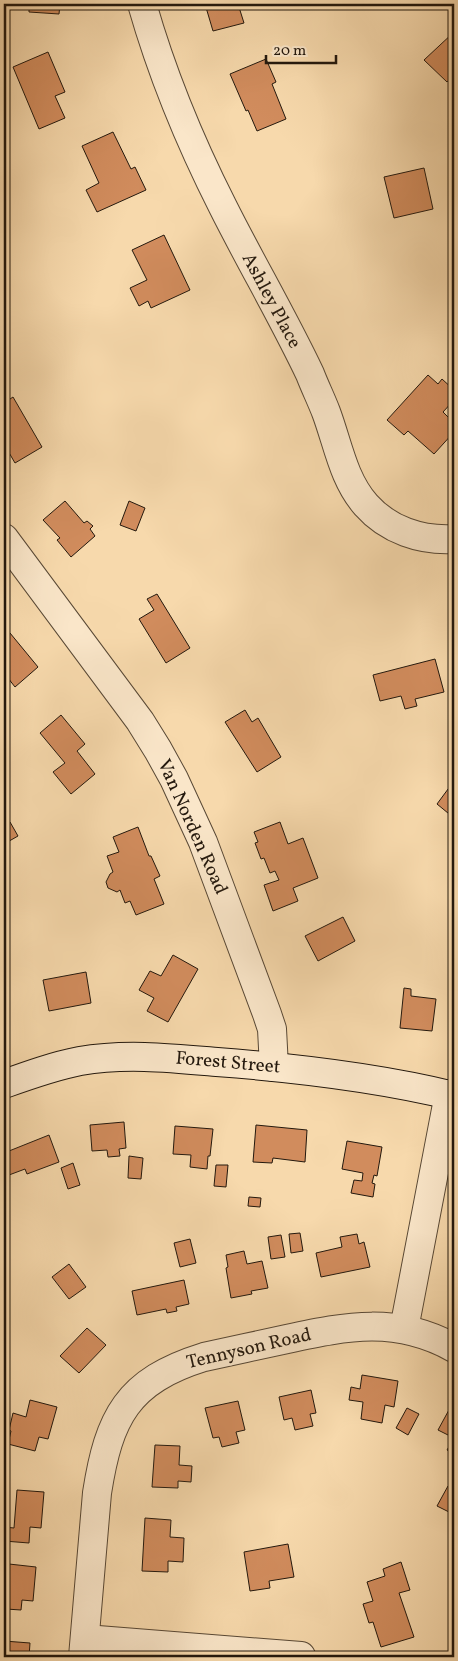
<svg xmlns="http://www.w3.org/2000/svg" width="458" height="1661" font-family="Vollkorn,serif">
<rect width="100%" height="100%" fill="#f7d9ac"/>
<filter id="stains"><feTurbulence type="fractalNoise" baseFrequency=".004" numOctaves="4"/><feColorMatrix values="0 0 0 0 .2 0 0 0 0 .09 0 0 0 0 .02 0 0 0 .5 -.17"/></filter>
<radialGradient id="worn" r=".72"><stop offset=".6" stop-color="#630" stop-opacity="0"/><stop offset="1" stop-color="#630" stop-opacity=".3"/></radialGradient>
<!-- building -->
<g fill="#d18c5d" stroke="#23180d">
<path d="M29,4H60L59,14L29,12Z"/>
<path d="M205,4H238L244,23L213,31Z"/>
<path d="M454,32V74L447,82L424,60Z"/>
<path d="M48,52L65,92L55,96L65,118L39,129L13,67Z"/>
<path d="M266,59L276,82L272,84L286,119L257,131L248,110L246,111L230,74Z"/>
<path d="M113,132L131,169L135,167L146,190L97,212L86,190L99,183L82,146Z"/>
<path d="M424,168L433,209L394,218L384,177Z"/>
<path d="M164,235L190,290L151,308L148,301L139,306L130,288L147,280L132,250Z"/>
<path d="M428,375L438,384L442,379L454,390V400L443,412L454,423V432L434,454L408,431L404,435L387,420Z"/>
<path d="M13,397L42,447L15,463L4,444V403Z"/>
<path d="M65,501L84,523L87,521L93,526L90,529L95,536L71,557L57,540L60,538L43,520Z"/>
<path d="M129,501L145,508L136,531L120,525Z"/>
<path d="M157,594L190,648L166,663L139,619L154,610L147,599Z"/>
<path d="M10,633L38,667L15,687L8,678L4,681V638Z"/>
<path d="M435,659L444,692L415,699L417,706L405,709L401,696L380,701L373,675Z"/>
<path d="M245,710L252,722L258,718L281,757L257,772L225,722Z"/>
<path d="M61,715L85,744L77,751L95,774L71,794L53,772L65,763L40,733Z"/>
<path d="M454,781V818L437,804Z"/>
<path d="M10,822L18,836L4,844V825Z"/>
<path d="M280,822L288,844L303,838L318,878L293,888L298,901L273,911L264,885L279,880L275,871L270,873L264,858L261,859L255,843L258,842L254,832Z"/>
<path d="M138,827L149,856H151L160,876L154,879L164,904L136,915L130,901L125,903L120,890L117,892L108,888L106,882L110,874L113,872L107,856L119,852L113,837Z"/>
<path d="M343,917L355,941L318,961L305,936Z"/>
<path d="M173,955L198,969L168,1022L147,1011L154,998L139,990L150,971L161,976Z"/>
<path d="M86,972L91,1003L49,1011L43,980Z"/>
<path d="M404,988L411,989V996L436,999L432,1031L400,1028Z"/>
<path d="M124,1122L126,1148L119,1149L120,1156L108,1157L107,1150L92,1151L90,1125Z"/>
<path d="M256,1125L307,1130L305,1162L273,1158L272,1163L253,1162Z"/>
<path d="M175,1126L213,1129L210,1156H208L207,1169L190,1167L191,1155L173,1154Z"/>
<path d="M49,1135L59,1162L27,1174L25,1169L9,1175L4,1160V1153Z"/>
<path d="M347,1141L382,1147L377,1176L374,1175L372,1183L375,1184L373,1197L351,1193L354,1180L362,1181L363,1173L342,1169Z"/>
<path d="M129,1156L143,1158L141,1179L128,1178Z"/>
<path d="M73,1163L80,1185L68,1189L61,1168Z"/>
<path d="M216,1165H228L226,1187L214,1186Z"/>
<path d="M249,1197L261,1198L260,1207L248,1206Z"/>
<path d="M300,1233L303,1251L291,1253L289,1234Z"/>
<path d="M357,1234L359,1244L364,1242L370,1267L321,1277L316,1253L342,1247L340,1237Z"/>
<path d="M281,1235L285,1257L271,1259L268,1237Z"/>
<path d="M190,1239L196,1263L180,1267L174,1243Z"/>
<path d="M244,1251L247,1264L262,1261L268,1288L251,1291L252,1294L231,1298L226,1268L228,1267L226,1255Z"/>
<path d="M69,1264L86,1287L69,1299L52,1277Z"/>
<path d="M184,1280L189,1304L176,1307L177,1311L167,1313L166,1309L137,1315L132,1291Z"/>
<path d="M87,1328L106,1345L79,1373L60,1356Z"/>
<path d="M362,1375L398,1381L394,1407L385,1405L382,1423L361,1419L363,1402L349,1400L351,1387L360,1389Z"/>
<path d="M311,1390L316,1413L310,1414L313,1426L295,1430L292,1418L284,1420L279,1397Z"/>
<path d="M30,1400L57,1407L48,1439L39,1437L35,1451L8,1444L11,1431L9,1430L13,1413L26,1417Z"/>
<path d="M238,1401L245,1430L236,1432L239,1443L222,1447L219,1437L213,1438L205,1408Z"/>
<path d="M407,1408L419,1414L408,1435L396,1428Z"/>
<path d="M450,1408L454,1411V1454L447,1450L454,1438L438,1430Z"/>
<path d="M155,1445L180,1446L179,1465L192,1466L191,1482L178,1481V1488L152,1487Z"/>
<path d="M448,1486L454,1489V1507L451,1513L437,1506Z"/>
<path d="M17,1490L44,1492L41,1528L30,1527L29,1543L4,1541V1527L14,1528Z"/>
<path d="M145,1518L171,1520L170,1537L184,1538L183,1562L168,1561V1572L142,1571Z"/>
<path d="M288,1544L294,1577L269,1581L270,1588L250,1591L244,1552Z"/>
<path d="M401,1562L410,1590L399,1593L414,1637L381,1647L373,1622L369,1623L363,1604L373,1601L367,1582L385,1576L383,1569Z"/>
<path d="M9,1564L36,1567L33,1601L22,1600L21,1610L6,1609Z"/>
<path d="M4,1641L30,1643L29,1657H4Z"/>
</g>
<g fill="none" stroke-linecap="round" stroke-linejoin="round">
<defs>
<g id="street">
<path d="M142,4C162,74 190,142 223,207C251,263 283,317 310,374C315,387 321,399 326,412C338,444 343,479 366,505C388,530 421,541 454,539"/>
<path d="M4,538L140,721L158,750L174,779L203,842L267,1014L272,1029L274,1067"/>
<path d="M404,1329L449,1094"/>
<path d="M85,1639L301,1656"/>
<path d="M83,1657L97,1493C109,1417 127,1381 204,1357C232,1351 259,1345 287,1339C348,1326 396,1316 454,1348"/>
</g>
<path id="secondary" d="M4,1084C29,1075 54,1066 80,1061C125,1053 172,1058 217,1062C297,1068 376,1077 454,1096"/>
</defs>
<!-- street casing -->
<use href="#street" stroke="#584835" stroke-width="30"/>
<!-- secondary casing -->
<use href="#secondary" stroke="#23180d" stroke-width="30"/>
<!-- street -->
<use href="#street" stroke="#fae6c9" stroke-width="28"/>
<!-- secondary -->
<use href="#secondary" stroke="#fae6c9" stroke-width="28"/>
</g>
<g text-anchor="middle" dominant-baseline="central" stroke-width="4.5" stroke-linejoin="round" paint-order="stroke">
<!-- street labels -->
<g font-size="19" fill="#23180d" stroke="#fae6c9">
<text transform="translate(271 301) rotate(62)">Ashley Place</text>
<text transform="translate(192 827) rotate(66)">Van Norden Road</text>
<text transform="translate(228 1063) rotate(5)">Forest Street</text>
<text transform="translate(249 1349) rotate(-13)">Tennyson Road</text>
</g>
</g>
<!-- margin -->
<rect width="458" height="1661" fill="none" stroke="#f7d9ac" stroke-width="20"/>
<rect x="5" y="5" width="448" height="1651" fill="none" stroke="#23180d" stroke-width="2.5"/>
<rect x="10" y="10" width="438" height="1641" fill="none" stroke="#23180d"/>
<!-- scale -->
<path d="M266 55v8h70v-8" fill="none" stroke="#23180d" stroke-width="2.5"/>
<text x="273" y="55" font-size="15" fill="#23180d" stroke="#fae6c9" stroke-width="4" paint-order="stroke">20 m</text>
<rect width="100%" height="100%" filter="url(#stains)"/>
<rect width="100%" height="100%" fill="url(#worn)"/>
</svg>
